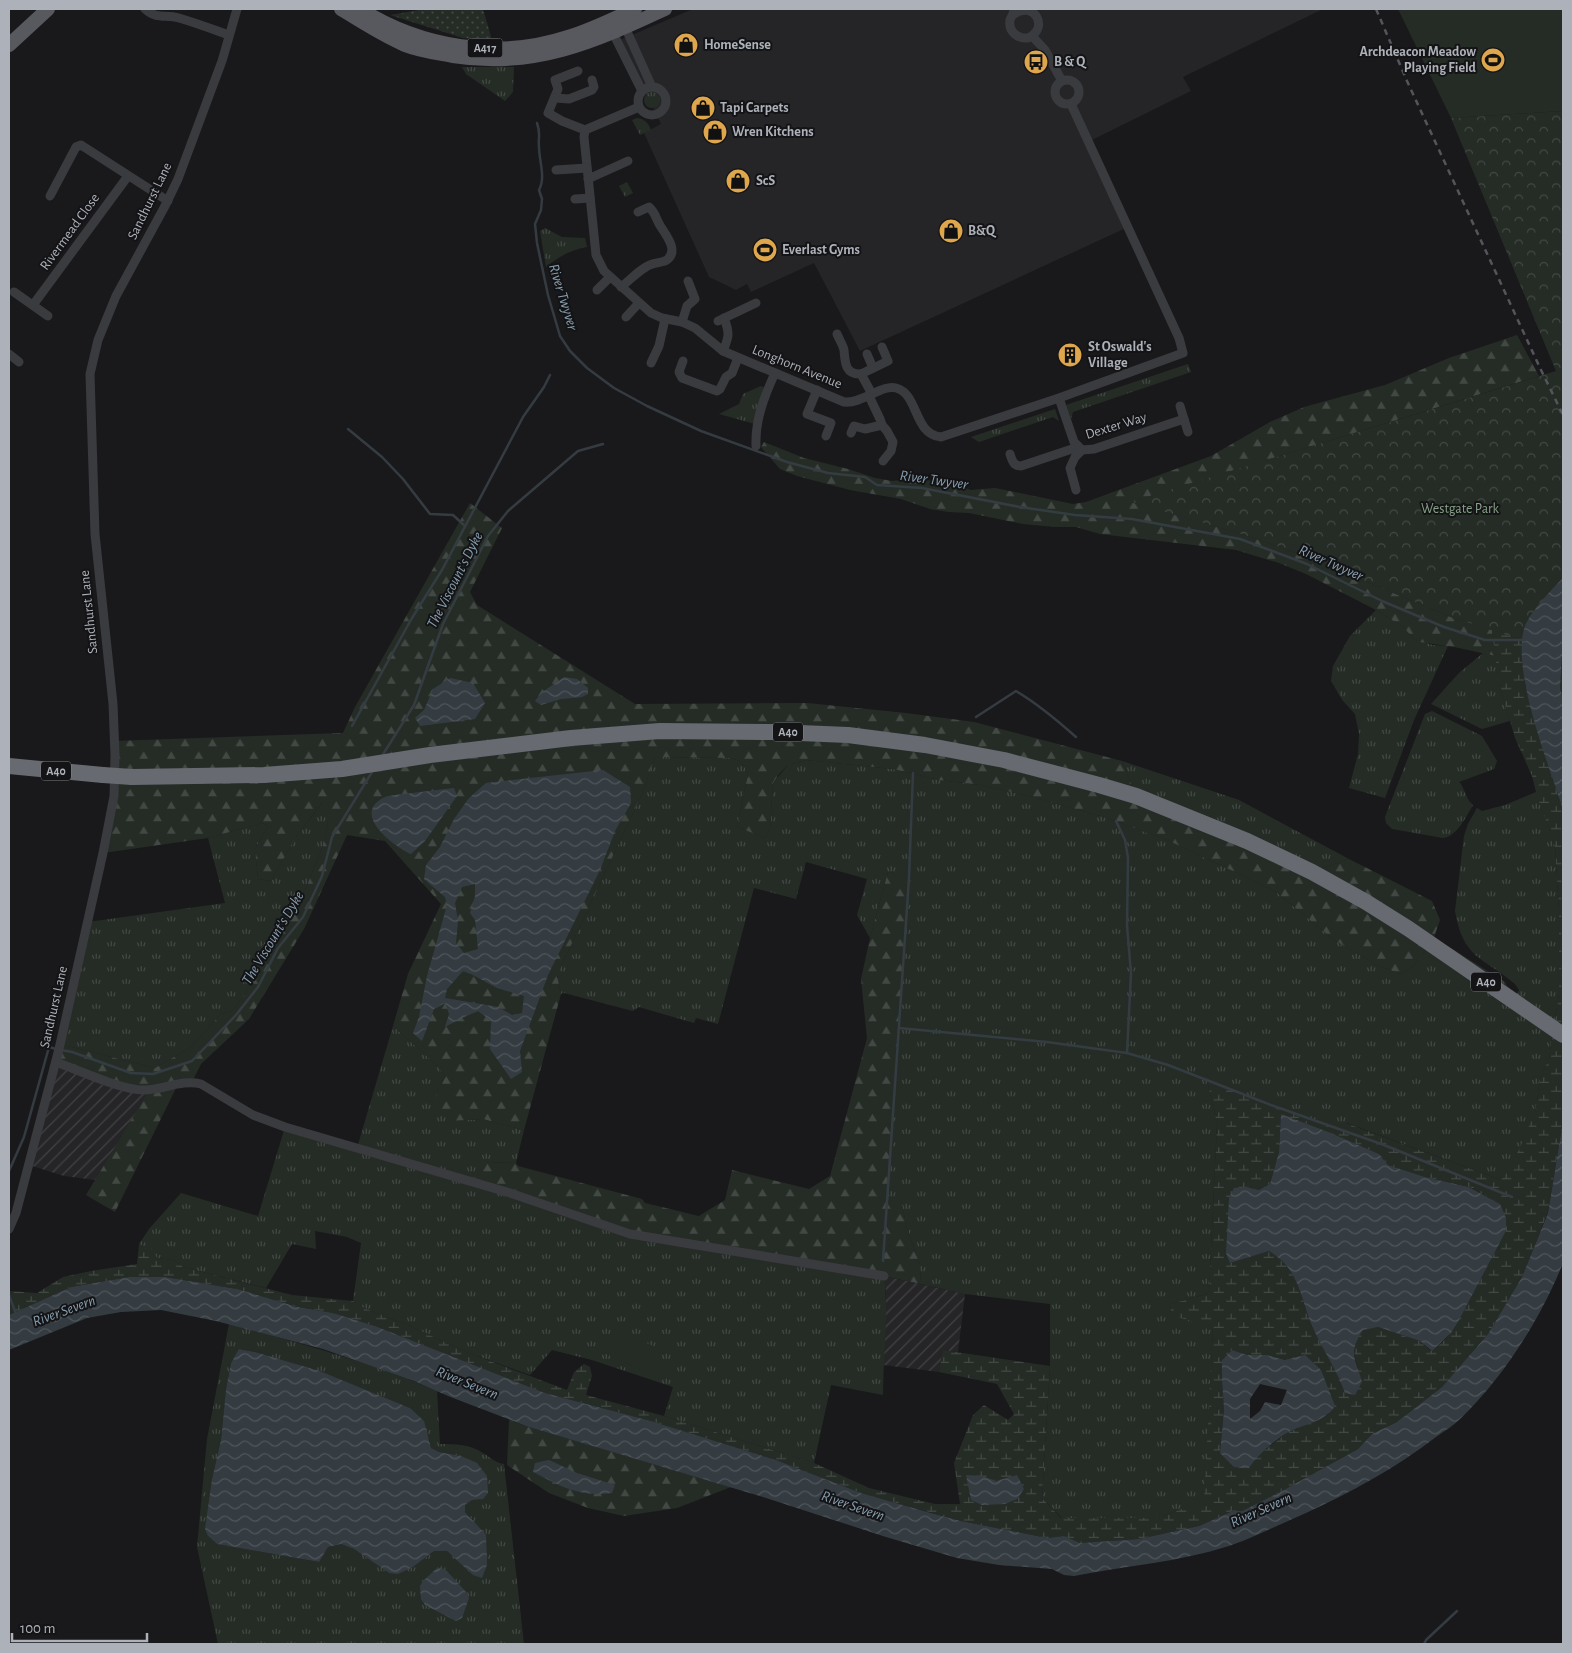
<svg xmlns="http://www.w3.org/2000/svg" width="1572" height="1653" font-family="'Alegreya Sans',sans-serif">
<defs>
<pattern id="industrial-furrows" width="10" height="10" patternUnits="userSpaceOnUse" patternTransform="scale(1.25)"><rect width="10" height="10" fill="#252527"/><path d="M-1 1l2-2M0 10L10 0M9 11l2-2" fill="none" stroke="#424244"/></pattern>
<pattern id="grass-tufts" width="24" height="20" patternUnits="userSpaceOnUse" patternTransform="scale(1.25)"><rect width="24" height="20" fill="#252c26"/><path d="M3 7l-1-3M5 7V3M7 7l1-3M15 17l-1-3M17 17v-4M19 17l1-3" fill="none" stroke="#424843"/></pattern>
<pattern id="forest-firs" width="22" height="20" patternUnits="userSpaceOnUse" patternTransform="scale(1.25)"><rect width="22" height="20" fill="#252c26"/><path d="M5 1l3.5 6h-7zM16 11l3.5 6h-7z" fill="#424843"/></pattern>
<pattern id="wetland-marsh" width="20" height="14" patternUnits="userSpaceOnUse" patternTransform="scale(1.25)"><rect width="20" height="14" fill="#252c26"/><path d="M1 5h8M5 5V1M11 12h8M15 12V8" fill="none" stroke="#424843"/></pattern>
<pattern id="park-crowns" width="20" height="18" patternUnits="userSpaceOnUse" patternTransform="scale(1.25)"><rect width="20" height="18" fill="#252c26"/><path d="M2 6a3 3 0 1 1 6 0M12 15a3 3 0 1 1 6 0" fill="none" stroke="#424843"/></pattern>
<pattern id="garden-dots" width="8" height="8" patternUnits="userSpaceOnUse" patternTransform="scale(1.25)"><rect width="8" height="8" fill="#252c26"/><path d="M2 2h.1M6 6h.1" fill="none" stroke="#424843" stroke-width="1.8" stroke-linecap="round"/></pattern>
<pattern id="water-waves" width="16" height="10" patternUnits="userSpaceOnUse" patternTransform="scale(1.25)"><rect width="16" height="10" fill="#343c42"/><path d="M0 5q4-4 8 0t8 0" fill="none" stroke="#4f565b"/></pattern>
</defs>
<rect width="100%" height="100%" fill="#19191b"/>
<!-- built -->
<path fill="#252527" d="M693,9H1323L1183,77L1191,91L1090,141L1128,227L860,351L814,263L751,292L747,284L736,290L709,277L644,133L661,124L620,40Z"/>
<!-- industrial -->
<g fill="url(#industrial-furrows)">
<path d="M56,1062L151,1089L95,1180L64,1176L29,1165Z"/>
<path d="M884,1276L965,1294L958,1352L943,1350L939,1372L883,1365L886,1293Z"/>
</g>
<!-- grass -->
<g fill="url(#grass-tufts)" fill-rule="evenodd">
<path d="M462,67H514L513,92L505,101L466,74Z"/>
<circle cx="652" cy="100" r="8"/>
<path d="M637,118C645,119 648,123 651,130L640,135L632,120Z"/>
<path d="M627,182L633,193L625,197L619,186Z"/>
<path d="M545,228L562,237L585,238L587,247C571,250 559,256 546,267L540,231Z"/>
<path d="M1188,364L1191,372L1073,412L1071,419L1066,405Z"/>
<path d="M761,386L765,388L755,424L719,414L739,404L743,394Z"/>
<path d="M1055,409L1059,421L1053,417L979,442L971,437Z"/>
<path d="M1376,610L1403,627L1415,640L1433,645L1448,646L1414,720L1385,798L1349,788L1358,754L1359,734L1355,714L1343,701L1331,681L1333,666L1350,636Z"/>
<path d="M1483,653L1496,656L1499,684L1510,721L1482,729L1431,704L1459,673Z"/>
<path d="M1432,711L1482,736L1497,761L1494,769L1459,782L1461,784L1469,801L1473,805C1466,816 1458,836 1443,838L1392,829L1386,823L1385,817L1425,714Z"/>
<path d="M655,757L731,758C742,761 744,764 748,774L737,827L765,838L770,829L773,783L788,765L806,760L893,769L939,780L980,785L1025,795L1104,817L1167,840L1275,891L1334,940L1379,966L1401,974L1412,967L1432,943L1451,948L1505,982L1507,986L1517,994L1519,990L1515,984C1483,957 1463,959 1455,911L1464,836L1468,824L1477,808L1482,811L1505,805L1536,792L1555,846L1559,910V994L1549,1058L1540,1079L1536,1109L1520,1150L1501,1180L1347,1123L1334,1127L1207,1080L1217,1124L1209,1293L1171,1304L1170,1314L1213,1327L1205,1501L1157,1518H1062L1042,1498L1050,1366V1304L965,1294L921,1284L920,1265L906,1225L902,1205L887,1200L908,878L888,872L870,938L857,915L867,879L806,862L796,899L754,888L718,1024L696,1018L694,1023L639,1007L633,1011L564,993L561,994L557,975L643,792Z"/>
<path d="M1122,761L1239,800L1349,859L1312,872L1136,796Z"/>
<path d="M323,802L328,823L322,848L300,903L254,965L247,991L232,1011L221,1014L191,1047L155,1068L60,1044L88,922L225,903L208,838L262,823L268,826L255,849L258,879L271,881L297,835Z"/>
<path d="M393,1026L438,1066L445,1076L437,1092L451,1121L483,1119L524,1130L516,1163L486,1162L884,1276C889,1315 883,1355 883,1395L831,1385L814,1463L664,1416L673,1387L592,1360L552,1350L530,1375L466,1352L410,1326L364,1308L353,1301L361,1243L347,1237L315,1231L316,1249L292,1244L266,1288L183,1267L174,1260L157,1258L139,1244L149,1229L181,1193L258,1216L285,1127L357,1148Z"/>
<path d="M229,1324C300,1343 370,1362 437,1391L440,1444C456,1444 469,1444 483,1453C490,1457 496,1463 504,1464L524,1644H218L197,1547L207,1439ZM240,1349L255,1352L320,1371L410,1408L429,1439L431,1448L439,1452L461,1456L483,1499L472,1500L465,1505V1512L473,1520L458,1561L447,1551H434L413,1567L389,1573L354,1549L341,1544L328,1547L318,1562L217,1544L208,1536L212,1479L221,1440L226,1389L231,1363Z"/>
</g>
<!-- forest -->
<g fill="url(#forest-firs)">
<path d="M1517,335L1539,376L1131,502L1248,536L1307,557L1451,617L1492,630L1496,656L1454,647L1420,642L1415,640L1403,627L1376,610L1306,574L1279,563L1236,550L1100,534L1076,527H1055L1023,524L969,513L949,512L930,509L901,499L850,490L797,476L780,469L761,447L764,442L804,458L848,469L875,478L892,481L914,479L946,482L971,490L995,488L1073,504L1086,502L1211,456L1270,422L1304,407L1385,385L1449,358Z"/>
<path d="M470,503L502,528L470,592L477,605L635,704L807,703L906,713L974,722L1122,761L1136,796L1312,872L1349,859L1432,901L1440,920L1432,943L1412,967L1401,974L1379,966L1334,940L1275,891L1167,840L1104,817L1025,795L980,785L939,780L893,769L806,760L788,765L780,773L773,783L770,829L765,838L737,827L748,774C744,764 742,761 731,758L655,757L643,792L557,975L561,994L524,1130L483,1119L451,1121L434,1107L437,1092L445,1076L438,1066L393,1026L408,974L441,904L385,841L347,835L304,929L249,1019L201,1064L192,1082L178,1084L115,1212L86,1195L150,1089L144,1090L56,1062L60,1044L155,1068L191,1047L221,1014L232,1011L247,991L254,965L300,903L322,848L328,823L322,803L297,835L271,881L258,879L255,849L268,826L262,823L208,838L103,853L114,796V741L343,733L355,707Z"/>
<path d="M888,872L909,878L887,1200L902,1204L906,1225L920,1265L921,1284L884,1276L627,1233L471,1181L486,1162L516,1163L518,1166L642,1199L645,1203L699,1216L725,1200L732,1170L809,1189L830,1176L867,1038L861,979L870,938Z"/>
<path d="M509,1420L529,1427L731,1487L677,1508L624,1516L588,1508L549,1493L507,1465Z"/>
</g>
<!-- wetland -->
<path fill="url(#wetland-marsh)" fill-rule="evenodd" d="M1492,630L1522,640V659L1525,685L1535,722L1563,810V1121L1548,1212L1522,1277L1488,1334L1442,1387L1397,1422L1372,1434L1358,1449L1282,1491L1242,1511H1233L1199,1526L1139,1539L1080,1543L1064,1536L1047,1538L961,1521L861,1493L776,1460L651,1421L545,1393L375,1326L333,1313L298,1307L237,1289L165,1277H129L71,1287L9,1315V1291L37,1293L63,1277L91,1271L137,1264L139,1244L152,1249L157,1258L174,1260L183,1267L292,1295L353,1301L364,1308L410,1326L466,1352L567,1390L574,1372L584,1364L590,1367L592,1376L586,1395L664,1416L814,1463L869,1488L935,1504H960L954,1463L973,1415L984,1405L1008,1420L1014,1414L997,1384L939,1372L943,1350L1050,1366L1042,1498L1061,1518H1157L1204,1501L1213,1327L1170,1315L1171,1304L1209,1293L1217,1124L1207,1080L1334,1127L1346,1123L1501,1180L1519,1150L1536,1109L1540,1079L1549,1058L1559,994V910L1555,846L1537,796L1532,776L1515,738L1499,684ZM1281,1114L1331,1133L1379,1154L1388,1165L1425,1177L1470,1187L1500,1204L1506,1231L1458,1322C1451,1334 1443,1343 1431,1351L1420,1341L1378,1327L1363,1329C1353,1346 1352,1349 1358,1368L1345,1392C1337,1369 1322,1349 1312,1326C1305,1309 1301,1288 1291,1272C1285,1262 1278,1257 1269,1251L1230,1263L1246,1187L1259,1190L1270,1184L1279,1152ZM1232,1350L1247,1355H1267L1286,1360L1329,1414L1287,1433L1257,1456L1220,1453L1224,1410L1222,1380V1360Z"/>
<!-- park -->
<g fill="url(#park-crowns)">
<path d="M1563,111V598L1540,643L1522,640L1451,617L1307,557L1248,536L1130,502L1556,371L1451,118Z"/>
<path d="M1563,640V698L1560,688Z"/>
</g>
<!-- garden -->
<path fill="url(#garden-dots)" d="M425,9H483L492,40L463,38L390,15Z"/>
<!-- pitch -->
<g fill="#252c26">
<path d="M1398,9H1563V111L1451,118Z"/>
<path d="M615,1329L664,1351L653,1375L604,1353Z"/>
</g>
<!-- water -->
<g fill="url(#water-waves)" fill-rule="evenodd">
<path d="M1563,578V640L1560,688L1563,698V810C1549,764 1512,675 1524,629C1528,614 1552,589 1563,578Z"/>
<path d="M564,677L577,679L588,688V694L582,697L561,699L541,705L535,701L541,693Z"/>
<path d="M450,678L473,683L485,703L475,719L420,726L415,718L424,710L433,689Z"/>
<path d="M603,770L630,787L631,803L615,831L600,870L548,975L520,1051L522,1072L511,1079L490,1049L491,1021L478,1011L462,1018L445,1027L449,1014L445,1003L434,1009L422,1041L413,1033L419,1017L427,976L447,905L445,897L424,879L426,865L440,847L454,819L469,798L486,783ZM475,884V896L470,913L475,920L478,949L464,953L456,943L458,921L455,903L462,887ZM463,971L473,975L497,988L524,996L522,1013L512,1015L498,1007L445,998L447,989Z"/>
<path d="M454,788L457,796L425,841L411,854C393,846 350,813 385,797C390,795 398,795 404,794C421,792 437,790 454,788Z"/>
<path d="M1563,1077V1263C1541,1318 1504,1377 1460,1419C1453,1426 1444,1431 1436,1437C1396,1468 1351,1492 1306,1513C1280,1524 1255,1537 1229,1546C1179,1562 1125,1566 1074,1576L1064,1575L1052,1569L999,1565L957,1558L886,1537L763,1497L529,1427L448,1396L414,1381L323,1349L216,1321L161,1310L121,1312L87,1318L9,1350V1315L71,1287L129,1277H165L237,1289L298,1307L333,1313L375,1326L545,1393L651,1421L776,1460L861,1493L931,1513L961,1521L1047,1538L1064,1536L1080,1543L1139,1539L1199,1526L1233,1511H1242L1282,1491L1358,1449L1372,1434L1397,1422L1442,1387L1488,1334L1522,1277L1548,1213L1563,1121Z"/>
<path d="M1281,1114L1331,1133L1379,1154L1388,1165L1425,1177L1469,1187L1500,1204L1506,1218V1231L1458,1322L1451,1333L1432,1351L1420,1341L1378,1327L1363,1330C1348,1353 1355,1357 1362,1382L1355,1395L1345,1393C1337,1370 1322,1349 1312,1326C1305,1309 1301,1288 1291,1272C1285,1262 1278,1257 1269,1251L1230,1263L1226,1253L1229,1198L1234,1188L1246,1187L1259,1190L1270,1184L1279,1152Z"/>
<path d="M239,1349L255,1352L320,1371L410,1408L424,1421L431,1448L439,1452L461,1456L477,1463L487,1476L488,1493L483,1499L472,1500L465,1505V1512L486,1535L487,1565L482,1578L473,1575L447,1551H434L413,1567L398,1574L389,1573L354,1549L341,1544L328,1547L319,1562L217,1544L208,1536L205,1529L212,1479L221,1440L226,1389L231,1363Z"/>
<path d="M1232,1350L1247,1355H1267L1285,1360L1305,1355L1321,1370L1335,1406C1325,1422 1303,1424 1287,1433C1273,1442 1258,1454 1249,1468L1234,1467L1220,1453L1224,1410L1222,1380V1360ZM1260,1384L1287,1390L1281,1405L1265,1402L1260,1411L1250,1419V1399Z"/>
<path d="M549,1460L577,1473L615,1485L612,1493C579,1497 562,1487 533,1472L535,1463Z"/>
<path d="M966,1475L982,1476L996,1481L1017,1475L1024,1489L1017,1499L1005,1504L982,1505L971,1500Z"/>
<path d="M437,1568L445,1569L466,1592L469,1598L462,1618L456,1621L425,1605L421,1599L420,1586L423,1581Z"/>
</g>
<g fill="none" stroke-linecap="round" stroke-linejoin="round">
<!-- stream -->
<g stroke="#343c42" stroke-width="2.5">
<path d="M537,123C541,134 538,137 539,147C539,161 546,177 539,190L542,199L541,210L535,224L537,243L548,295L560,336L570,351L587,368L614,388L647,406L701,431L787,462L828,473L865,477L877,485L922,488L1020,507L1075,515L1132,519L1240,539L1307,564L1382,601L1444,627L1485,640H1525"/>
<path d="M348,429L382,457L403,479L430,514L453,515L465,526"/>
<path d="M976,717L1016,691C1038,704 1057,720 1076,737"/>
<path d="M352,726L412,618L442,570L523,417L544,387L550,375"/>
<path d="M382,756L414,705L443,624L488,536L508,511L578,451L603,444"/>
<path d="M1116,821L1125,840L1128,858L1127,925L1131,974L1127,1053L1168,1065L1271,1105L1384,1145L1512,1197"/>
<path d="M899,1028L1047,1042L1127,1053"/>
<path d="M61,1050L72,1052L131,1073L153,1074L192,1061L236,1015L258,987L278,948L303,917L322,876L332,837L372,772"/>
<path d="M9,1171L24,1137L49,1047L56,1049"/>
<path d="M883,1261L909,878L913,773"/>
<path d="M9,1295L16,1314"/>
<path d="M1424,1644L1426,1640L1457,1611"/>
</g>
<!-- street -->
<g stroke="#3a3b3f" stroke-width="9">
<path d="M145,9C157,20 165,14 179,18C196,23 212,29 229,35"/>
<path d="M1014,14C1034,0 1050,28 1028,38C1018,39 1008,32 1010,20C1012,15 1014,14 1014,9"/>
<path d="M621,25L625,27L652,87"/>
<path d="M613,28V33L642,91"/>
<path d="M1032,36L1045,50L1062,81"/>
<path d="M578,71L555,80L558,89L548,113L562,121L585,130L639,107"/>
<circle cx="1067" cy="92" r="12"/>
<circle cx="652" cy="101" r="14"/>
<path d="M555,98L569,99L592,90L594,87L592,80"/>
<path d="M585,130L584,137L596,255L604,271L651,313L662,318L682,322L695,328L723,351L844,402C862,404 882,384 896,388C919,394 913,434 941,437L1059,398L1183,353L1179,338L1071,104"/>
<path d="M556,170L587,168"/>
<path d="M588,179L628,161"/>
<path d="M50,196L76,147L81,145L168,201"/>
<path d="M575,199L590,198"/>
<path d="M621,287C629,281 637,272 646,267C651,263 659,263 665,261C680,253 667,236 661,227C656,220 656,213 649,207L638,212"/>
<path d="M597,290L610,277"/>
<path d="M14,292L48,316"/>
<path d="M33,305L128,176"/>
<path d="M626,317L639,303"/>
<path d="M718,321L756,303"/>
<path d="M682,322L687,306L695,299L688,281"/>
<path d="M837,334C839,339 843,345 844,350C845,362 845,375 861,374L872,394"/>
<path d="M723,351C729,337 730,333 724,318"/>
<path d="M9,354L19,362"/>
<path d="M867,354L873,368"/>
<path d="M683,361L679,372L682,378L717,391L720,389L726,377L732,373L738,358"/>
<path d="M651,363L659,346L665,319"/>
<path d="M861,374L888,361L882,347"/>
<path d="M817,390L807,414L831,423L826,436"/>
<path d="M869,396L880,419L882,425L887,431L893,442L891,451L883,461"/>
<path d="M1059,398L1074,442L1082,450L1094,449L1184,419"/>
<path d="M1180,406L1188,432"/>
<path d="M851,433L854,426L865,429L882,425"/>
<path d="M756,446C755,420 764,397 775,373"/>
<path d="M1010,454C1012,460 1013,466 1021,466L1078,447"/>
<path d="M1076,490L1070,468L1075,457L1082,450"/>
<path d="M56,1062C78,1070 121,1090 144,1090C163,1090 182,1079 201,1084L253,1115L285,1127L510,1193L630,1234L884,1276"/>
<path d="M9,1229L16,1213L59,1049L103,853L114,796L115,755L113,704L95,534L90,374L98,340L116,296L165,206L178,179L222,61L237,9"/>
</g>
<!-- primary -->
<g stroke="#57595e" stroke-width="14">
<path d="M341,9C362,22 382,35 405,45C420,51 437,53 453,56C534,69 594,42 665,9"/>
<path d="M360,9C422,48 498,60 568,37C591,30 613,19 635,9"/>
<path d="M9,45L48,9"/>
</g>
<!-- highway -->
<g stroke="#676a70" stroke-width="16">
<path d="M9,766L103,775"/>
<path d="M132,777L264,775L342,769L430,755L571,738L660,731L776,732L848,735L925,745L1004,760L1099,785L1136,796L1247,841L1312,872L1366,902L1409,929L1563,1035"/>
</g>
<!-- rail -->
<path stroke="#53555a" stroke-width="2.5" stroke-dasharray="6 5" stroke-linecap="butt" d="M1376,9L1407,81L1541,370L1563,415"/>
<!-- highway-bridge -->
<path stroke="#676a70" stroke-width="16" d="M103,775L132,777"/>
</g>
<!-- icons -->
<defs>
<symbol id="shop-disc" viewBox="-11 -11 22 22"><circle r="9.5" fill="#dea64d" stroke="#141416"/><path d="M-5-2.5h2.3a2.7 3.5 0 0 1 5.4 0H5L5.5 6h-11ZM-1.5-2.5h3a1.5 2.3 0 0 0-3 0Z" fill="#111"/></symbol>
<symbol id="stadium-disc" viewBox="-11 -11 22 22"><circle r="9.5" fill="#dea64d" stroke="#141416"/><path d="M0-5a6.5 5 0 1 0 0 10a6.5 5 0 1 0 0-10ZM-3.5-1.8h7v3.6h-7Z" fill="#111"/></symbol>
<symbol id="bus-disc" viewBox="-11 -11 22 22"><circle r="9.5" fill="#dea64d" stroke="#141416"/><path d="M-5-6H5V4H4V6H2V4H-2V6H-4V4H-5ZM-3.5-4V0h7V-4ZM-3.5 1.2v1.5H-2V1.2ZM2 1.2v1.5H3.5V1.2Z" fill="#111"/></symbol>
<symbol id="building-disc" viewBox="-11 -11 22 22"><circle r="9.5" fill="#dea64d" stroke="#141416"/><path d="M-4-6H4V6H1V3H-1V6H-4ZM-2.5-4.3h1.7v1.8h-1.7ZM.8-4.3h1.7v1.8H.8ZM-2.5-1h1.7V.8h-1.7ZM.8-1h1.7V.8H.8Z" fill="#111"/></symbol>
</defs>
<g fill-rule="evenodd">
<use href="#shop-disc" x="672" y="31" width="28" height="28"/>
<use href="#stadium-disc" x="1479" y="46" width="28" height="28"/>
<use href="#bus-disc" x="1022" y="48" width="28" height="28"/>
<use href="#shop-disc" x="689" y="94" width="28" height="28"/>
<use href="#shop-disc" x="701" y="118" width="28" height="28"/>
<use href="#shop-disc" x="724" y="167" width="28" height="28"/>
<use href="#shop-disc" x="937" y="217" width="28" height="28"/>
<use href="#stadium-disc" x="751" y="236" width="28" height="28"/>
<use href="#building-disc" x="1056" y="341" width="28" height="28"/>
</g>
<g text-anchor="middle" dominant-baseline="central" stroke-width="4" stroke-linejoin="round" paint-order="stroke">
<!-- shield labels -->
<g fill="#141416" stroke="#7f8288" stroke-width="1">
<rect x="467.5" y="38.5" width="35" height="19" rx="4"/>
<rect x="773" y="722.5" width="30" height="19" rx="4"/>
<rect x="41" y="761.5" width="30" height="19" rx="4"/>
<rect x="1471" y="972.5" width="30" height="19" rx="4"/>
</g>
<g font-size="12" font-weight="bold" fill="#adb1b9">
<text x="485" y="48">A417</text>
<text x="788" y="732">A40</text>
<text x="56" y="771">A40</text>
<text x="1486" y="982">A40</text>
</g>
<!-- poi labels -->
<g font-size="14" font-weight="bold" fill="#adb1b9" stroke="#141416" text-anchor="start">
<text x="704" y="45">HomeSense</text>
<text x="1476" y="52" text-anchor="end">Archdeacon Meadow<tspan x="1476" dy="16">Playing Field</tspan></text>
<text x="1054" y="62">B &amp; Q</text>
<text x="720" y="108">Tapi Carpets</text>
<text x="732" y="132">Wren Kitchens</text>
<text x="756" y="181">ScS</text>
<text x="968" y="231">B&amp;Q</text>
<text x="782" y="250">Everlast Gyms</text>
<text x="1088" y="347">St Oswald's<tspan x="1088" dy="16">Village</tspan></text>
</g>
<!-- street labels -->
<g font-size="14" fill="#adb1b9" stroke="#141416">
<text transform="translate(150 201) rotate(-64)">Sandhurst Lane</text>
<text transform="translate(70 232) rotate(-54)">Rivermead Close</text>
<text transform="translate(797 367) rotate(22)">Longhorn Avenue</text>
<text transform="translate(1116 426) rotate(-17)">Dexter Way</text>
<text transform="translate(89 612) rotate(-96)">Sandhurst Lane</text>
<text transform="translate(54 1007) rotate(-77)">Sandhurst Lane</text>
</g>
<!-- park labels -->
<g font-size="14" fill="#86a186" stroke="#141416">
<text x="1460" y="509">Westgate Park</text>
</g>
<!-- water labels -->
<g font-size="15" font-style="italic" fill="#889faf" stroke="#141416">
<text transform="translate(563 297) rotate(73)">River Twyver</text>
<text transform="translate(934 480) rotate(8)">River Twyver</text>
<text transform="translate(1331 563) rotate(24)">River Twyver</text>
<text transform="translate(455 580) rotate(-63)">The Viscount's Dyke</text>
<text transform="translate(273 938) rotate(-59)">The Viscount's Dyke</text>
<text transform="translate(64 1311) rotate(-20)">River Severn</text>
<text transform="translate(467 1383) rotate(22)">River Severn</text>
<text transform="translate(853 1506) rotate(19)">River Severn</text>
<text transform="translate(1261 1510) rotate(-24)">River Severn</text>
</g>
</g>
<!-- border -->
<rect width="1572" height="1653" fill="none" stroke="#adb1b9" stroke-width="20"/>
<!-- scale -->
<path d="M12 1633v8h135v-8" fill="none" stroke="#adb1b9" stroke-width="2.5"/>
<text x="20" y="1633" font-size="15" fill="#adb1b9" stroke="#141416" stroke-width="4" paint-order="stroke">100 m</text>
</svg>
